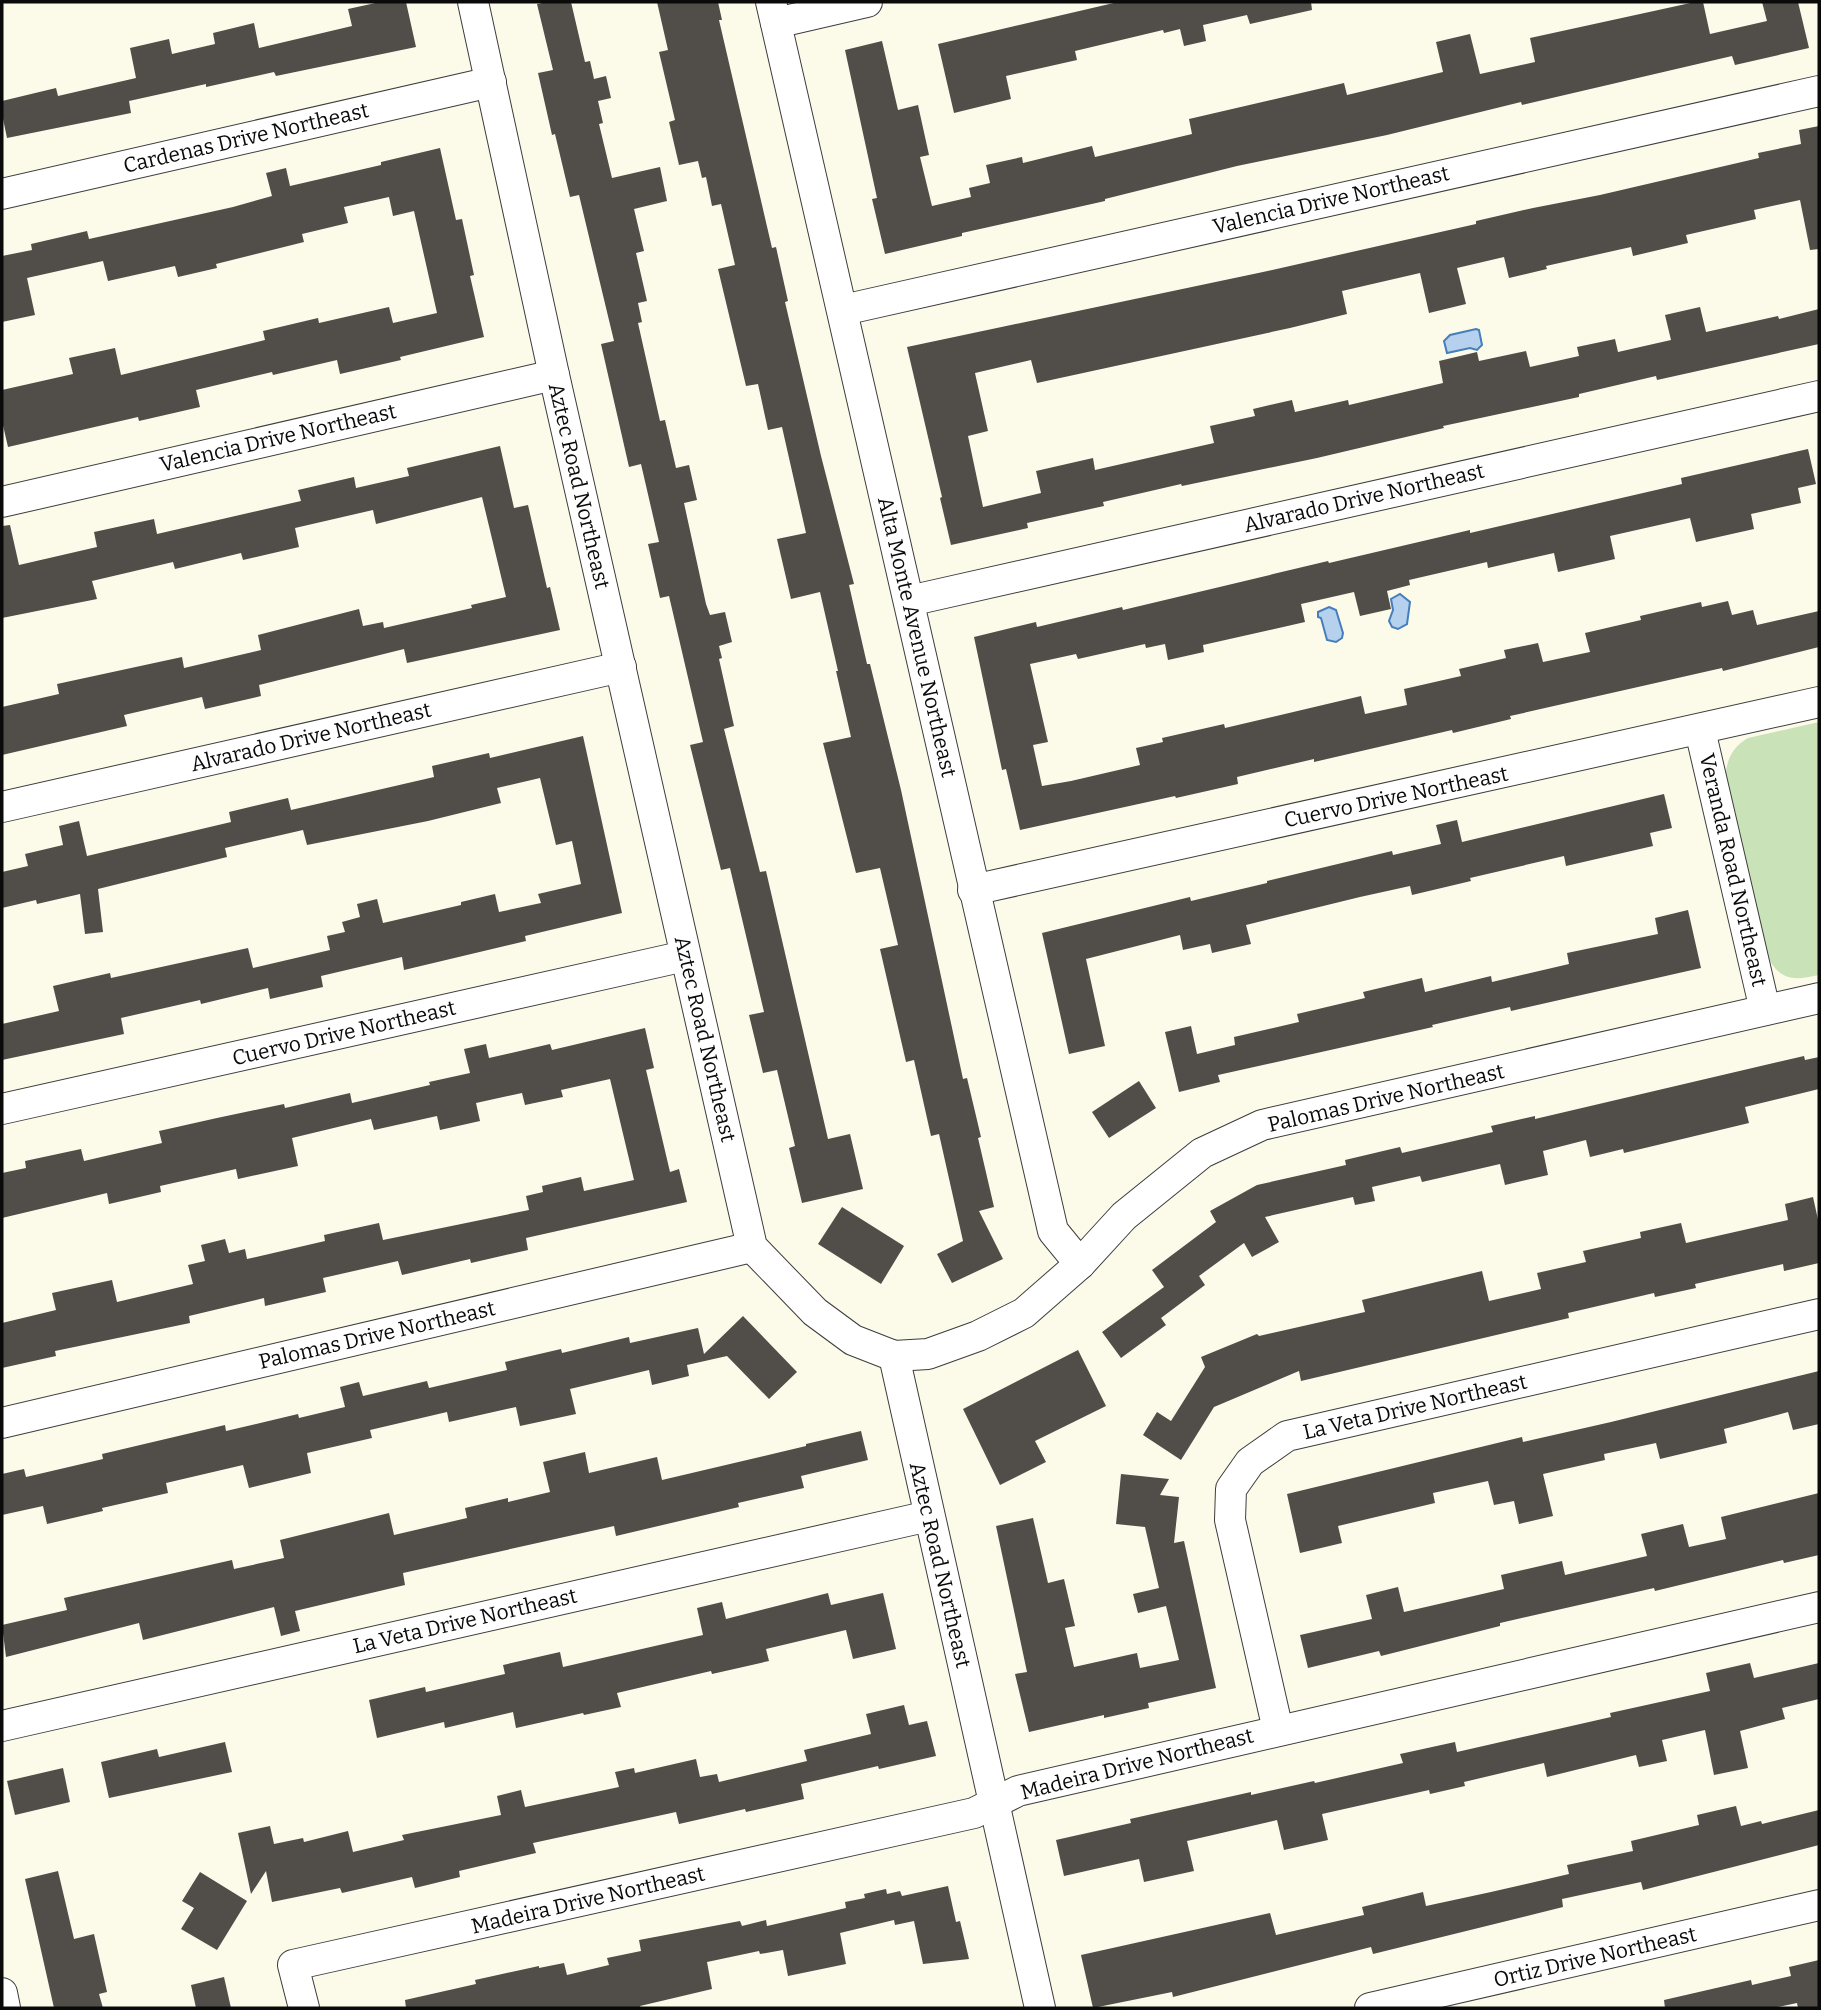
<svg xmlns="http://www.w3.org/2000/svg" width="1821" height="2010" font-family="Bitter,serif">
<rect width="100%" height="100%" fill="#fcfbea"/>
<!-- green -->
<path fill="#c9e2b8" d="M1819,722V975C1789,982 1778,979 1764,950L1725,778C1727,760 1731,748 1748,738Z"/>
<!-- water -->
<g fill="#b5d1ed" stroke="#457ebb" stroke-width="2">
<path d="M1476,329L1479,330L1482,345L1477,350L1470,348L1447,353L1444,341L1450,335Z"/>
<path d="M1400,594L1410,602L1407,624L1398,629L1392,627L1389,621L1393,610L1391,599Z"/>
<path d="M1329,607L1336,610L1343,633L1342,638L1336,642L1327,640L1321,618L1318,617V612Z"/>
</g>
<!-- building -->
<g fill="#514d48">
<path d="M380,2H406L416,47L276,76L274,72L206,87V84L129,101L131,113L7,138L2,114V101L56,88L58,96L136,78L130,48L169,39L172,54L215,44L213,33L254,23L259,48L352,26L348,9Z"/>
<path d="M548,2H571L585,62L590,61L594,79L606,76L611,98L598,101L603,123L599,124L612,178L660,167L667,201L634,209L644,251L636,253L647,301L638,303L642,322L638,323L660,421L665,420L676,468L689,465L697,500L684,503L706,604L710,615L725,612L732,642L719,646L722,658L719,659L734,726L724,729L760,872L766,871L828,1139L850,1134L863,1189L802,1203L789,1148L795,1146L777,1070L763,1073L749,1015L764,1012L730,868L721,870L690,745L703,742L669,596L660,598L648,544L659,542L641,464L629,467L601,344L614,341L595,262L579,195L570,197L555,134L552,135L538,73L553,70L537,4Z"/>
<path d="M657,2H718L722,20H719L772,248L776,247L788,301L785,302L821,456L854,584L849,585L867,664H870L901,790L963,1079L967,1078L981,1137L978,1138L994,1207L979,1211L1003,1259L952,1283L937,1254L963,1241L939,1134L931,1136L914,1060L906,1062L880,949L898,945L880,868L856,873L823,743L851,737L836,671H838L820,592L791,599L777,539L806,533L782,427L768,430L758,384L746,386L718,269L735,265L721,204L712,206L706,177L702,178L698,161L679,165L669,122L675,120L659,52L668,50Z"/>
<path d="M1118,2H1311L1312,10L1250,24L1247,15L1203,25L1206,41L1184,46L1180,29L1164,33L1163,30L1075,51L1077,60L1006,76L1011,99L954,113L938,44Z"/>
<path d="M1695,2H1703L1710,34L1767,21L1762,2H1798L1809,48L1735,65L1732,56L1522,105L1521,102L1387,135L1237,166L1105,199V201L962,233V236L885,254L872,199L877,198L845,50L882,41L898,110L918,105L929,155L920,157L932,206L971,197L969,188L990,183L986,165L1022,157L1023,163L1092,146L1095,157L1192,134L1189,119L1344,83L1347,95L1443,72L1436,42L1470,34L1480,74L1535,62L1530,38Z"/>
<path d="M1819,126V249L1810,250L1800,200L1754,210L1756,219L1686,235L1688,243L1633,256L1631,247L1546,266L1547,269L1509,278L1504,257L1457,268L1466,304L1429,313L1420,273L1342,291L1347,314L1290,328L1037,383L1031,360L975,373L988,431L968,436L983,507L1041,493L1036,471L1093,458L1095,470L1214,443L1210,426L1255,416L1253,409L1292,400L1295,412L1348,400L1349,405L1443,383L1439,361L1477,352L1479,361L1526,351L1530,367L1579,356L1577,347L1615,339L1618,352L1671,340L1665,315L1700,307L1706,332L1778,316L1779,319L1819,309V344L1657,380L1656,376L1579,394V397L1443,426L1444,428L1317,458L1182,486L1181,484L1103,502L1104,506L1027,523L1028,528L951,545L940,498L942,497L907,347L1263,272L1476,224V221L1533,208L1600,195L1759,158L1758,153L1801,144L1799,130Z"/>
<path d="M440,148L456,220L462,219L474,275L470,276L484,337L400,357L401,360L340,374L337,360L273,375L272,372L196,390L200,407L139,421L138,417L8,447L2,421V390L73,374L69,358L115,348L121,375L265,340L263,331L318,318L319,323L389,307L393,323L437,313L414,211L393,216L389,197L344,207L348,223L302,234L304,242L216,264L217,268L178,277L175,266L108,281L103,261L27,278L35,315L2,322V256L32,250L31,244L87,231L89,239L233,207L272,196L266,173L286,168L290,186L381,165V162Z"/>
<path d="M500,446L514,508L528,505L547,588L550,587L560,630L407,663L404,649L259,685L261,696L205,709L202,697L124,715L127,726L2,755V707L59,694L57,684L182,657L184,668L261,650L258,635L359,609L363,626L383,622L384,628L472,608L471,605L506,597L482,497L376,524L373,510L295,528L299,547L243,560L241,553L175,569L173,562L92,581L97,599L2,618V526L10,525L19,565L97,547L94,532L154,519L157,534L301,501L298,490L354,477L356,488L409,476L407,468Z"/>
<path d="M1808,449L1816,484L1798,488L1801,503L1751,514L1754,529L1696,542L1690,518L1610,536L1615,559L1558,572L1554,553L1488,568L1487,562L1409,580L1410,585L1387,591L1391,609L1360,616L1354,592L1301,604L1305,622L1203,645L1204,652L1168,660L1165,644L1146,648L1145,644L1078,659L1076,654L1030,664L1048,742L1033,745L1042,786L1071,781L1140,765L1136,748L1163,742L1162,738L1224,724L1225,728L1361,696L1365,714L1407,705L1404,689L1461,676L1459,669L1506,658L1504,650L1538,643L1543,662L1590,652L1585,633L1641,620L1640,616L1701,602L1702,607L1728,601L1732,615L1753,610L1757,625L1819,611V647L1723,671L1722,668L1510,716L1511,719L1453,733L1452,730L1314,762V759L1237,777L1238,784L1176,798L1175,796L1020,830L1006,769L1002,770L974,637L1036,622L1037,627L1122,607L1123,610L1328,561L1329,563L1470,530V533L1682,484L1681,478Z"/>
<path d="M583,736L622,913L525,936L526,941L404,970L402,957L321,976L323,987L270,999L268,988L201,1004L200,1000L121,1018L124,1034L2,1060V1024L59,1011L53,986L110,973L111,978L248,948L253,968L330,950L327,936L345,932L342,922L360,917L357,904L377,899L383,923L461,905V902L495,894L499,912L541,903L538,894L581,884L572,841L556,845L540,778L497,788L501,803L428,821L307,845L303,830L225,848L227,857L98,889L103,932L85,934L80,894L37,904L36,900L2,908V872L28,866L25,854L63,845L59,826L79,821L87,856L231,822L229,812L288,798L291,810L434,777L432,766L489,753L490,758Z"/>
<path d="M1664,794L1672,828L1650,833L1653,846L1566,866L1564,856L1470,878L1471,881L1412,895L1410,886L1360,897L1246,925L1251,944L1212,953L1210,944L1183,950L1180,935L1086,959L1105,1046L1069,1054L1042,933L1190,897L1191,901L1267,883V881L1392,851L1393,855L1441,844L1436,825L1457,820L1462,842Z"/>
<path d="M1688,910L1701,968L1511,1011L1510,1007L1432,1025L1433,1027L1218,1075L1220,1082L1179,1092L1165,1032L1191,1026L1197,1054L1235,1045L1234,1037L1299,1022L1297,1014L1365,998L1363,992L1422,978L1425,992L1491,976L1492,982L1569,964L1567,953L1658,934L1655,918Z"/>
<path d="M645,1028L654,1068L646,1070L670,1172L679,1169L687,1202L526,1238L528,1250L471,1263L470,1259L402,1275L398,1261L323,1278L326,1292L265,1306L264,1298L189,1316L190,1323L55,1351L56,1356L2,1368V1323L56,1310L52,1293L112,1280L117,1302L193,1284L188,1265L205,1261L201,1245L225,1239L229,1253L245,1249L247,1259L325,1241L324,1235L379,1223L383,1240L529,1210L526,1196L543,1192L542,1186L581,1177L584,1191L634,1180L610,1079L561,1090L563,1097L525,1105L522,1093L476,1103L480,1121L440,1130L437,1116L374,1130L371,1119L292,1138L298,1166L238,1179L236,1169L160,1186L161,1192L109,1204L107,1193L2,1218V1173L26,1168L25,1161L81,1149L84,1161L162,1143L159,1131L217,1118L284,1104L285,1108L350,1093L352,1103L430,1085L429,1082L470,1073L464,1049L486,1044L489,1058L550,1044L552,1050Z"/>
<path d="M1804,1056L1805,1060L1819,1057V1089L1745,1107L1749,1123L1624,1153L1623,1149L1590,1157L1586,1140L1543,1151L1548,1175L1505,1185L1500,1164L1422,1182L1420,1176L1372,1187L1375,1201L1355,1205L1353,1197L1265,1217L1279,1242L1252,1257L1244,1243L1199,1276L1205,1285L1161,1318L1166,1325L1121,1358L1102,1332L1164,1287L1152,1270L1216,1222L1210,1211L1257,1185L1346,1165L1345,1160L1400,1147L1402,1153L1493,1132L1491,1126L1535,1116V1119Z"/>
<path d="M1139,1081L1156,1108L1109,1138L1092,1112Z"/>
<path d="M1813,1197L1819,1224V1263L1784,1271L1783,1264L1695,1284L1696,1288L1655,1297L1654,1293L1568,1313L1569,1318L1301,1381L1299,1371L1214,1407L1181,1460L1143,1435L1157,1412L1171,1421L1205,1367L1201,1357L1257,1334L1259,1336L1365,1312L1362,1300L1482,1271L1489,1301L1541,1289L1537,1273L1586,1262L1583,1251L1641,1238L1640,1232L1681,1223L1686,1243L1788,1220L1785,1204Z"/>
<path d="M842,1207L904,1246L881,1284L818,1244Z"/>
<path d="M743,1316L797,1372L769,1399L727,1356L687,1365L689,1376L652,1385L649,1370L570,1389L576,1414L520,1426L516,1407L449,1422L447,1412L370,1430L372,1438L307,1453L311,1473L249,1488L243,1465L166,1483L168,1493L102,1508L103,1511L47,1524L43,1506L2,1515V1474L24,1469L26,1477L103,1459L102,1454L225,1425L226,1431L298,1414L299,1418L345,1407L340,1387L359,1382L363,1396L427,1381L429,1388L507,1370L505,1362L561,1349L562,1353L629,1337L630,1343L698,1328L704,1354Z"/>
<path d="M1078,1350L1106,1406L1035,1441L1046,1462L1000,1485L963,1409Z"/>
<path d="M1819,1371V1424L1793,1430L1788,1412L1724,1429L1727,1443L1660,1459L1656,1443L1604,1454L1605,1460L1543,1474L1553,1516L1519,1524L1514,1501L1494,1505L1488,1481L1433,1493L1435,1503L1338,1526L1342,1543L1300,1553L1287,1494L1522,1437L1523,1442L1611,1422Z"/>
<path d="M861,1431L868,1460L801,1476L804,1488L738,1503L739,1507L616,1536L614,1526L403,1573L405,1585L295,1611L300,1631L281,1636L274,1607L143,1640L139,1623L6,1657L2,1625L67,1610L64,1598L232,1560L234,1569L284,1558L280,1540L389,1513L394,1535L467,1518L465,1508L508,1498V1502L550,1492L543,1462L585,1452L589,1473L657,1457L662,1480L806,1446V1444Z"/>
<path d="M1121,1474L1169,1479L1160,1495L1179,1497L1174,1543L1184,1541L1216,1688L1148,1703L1149,1708L1104,1718V1715L1029,1732L1015,1674L1027,1672L996,1526L1033,1518L1048,1583L1064,1579L1075,1626L1065,1628L1074,1667L1137,1653L1140,1668L1179,1660L1166,1606L1138,1613L1133,1594L1159,1588L1145,1527L1116,1524Z"/>
<path d="M1819,1493V1555L1784,1563L1783,1560L1655,1591L1654,1588L1500,1623V1626L1381,1656L1379,1651L1308,1668L1300,1635L1372,1619L1366,1595L1398,1587L1404,1612L1504,1589L1501,1575L1562,1561L1565,1575L1647,1556L1641,1534L1683,1524L1689,1547L1726,1539L1721,1517Z"/>
<path d="M828,1593L831,1605L883,1593L896,1649L853,1659L846,1630L766,1649L769,1661L712,1674L711,1671L617,1693L621,1707L584,1715L583,1713L516,1728L513,1712L445,1728L444,1722L377,1738L369,1700L425,1687L426,1692L505,1674L503,1665L560,1652L563,1667L703,1635L697,1608L722,1602L726,1619Z"/>
<path d="M1750,1663L1754,1678L1819,1663V1699L1782,1708L1785,1719L1740,1731L1748,1768L1714,1775L1705,1730L1662,1740L1667,1761L1639,1767L1636,1755L1547,1777L1544,1763L1464,1782L1465,1786L1430,1794L1429,1790L1322,1814L1328,1840L1284,1850L1277,1820L1187,1841L1194,1871L1144,1882L1139,1859L1064,1876L1056,1840L1131,1823L1130,1819L1179,1808L1251,1792V1795L1314,1781L1315,1783L1403,1763L1400,1754L1455,1742L1457,1752L1611,1717L1610,1713L1710,1691L1706,1673Z"/>
<path d="M904,1705L909,1725L927,1721L936,1756L879,1769L878,1766L801,1784L804,1799L746,1812L745,1809L679,1824L676,1812L533,1843L536,1853L459,1871L460,1877L415,1888L412,1877L342,1893L340,1888L272,1902L266,1871L251,1894L238,1833L270,1826L274,1844L303,1838L304,1842L348,1831L353,1852L404,1840L402,1835L501,1815L497,1796L521,1790L525,1807L619,1787L615,1772L634,1768L635,1773L696,1759L700,1777L717,1774L719,1782L807,1761L804,1750L871,1734L866,1714Z"/>
<path d="M225,1742L232,1772L109,1798L101,1762L157,1749L159,1757Z"/>
<path d="M63,1768L70,1802L15,1815L7,1781Z"/>
<path d="M1736,1806L1741,1826L1761,1821L1762,1824L1819,1810V1845L1643,1890L1641,1882L1562,1899L1563,1907L1373,1954L1371,1947L1173,1997L1172,1992L1093,2008L1081,1955L1270,1913L1276,1935L1364,1915L1362,1907L1423,1892L1426,1906L1491,1892L1569,1874L1567,1865L1633,1851L1631,1841L1699,1825L1697,1815Z"/>
<path d="M58,1871L74,1939L94,1934L107,1992L99,1994L103,2008H54L25,1879Z"/>
<path d="M200,1872L247,1901L217,1950L181,1929L194,1908L182,1901Z"/>
<path d="M948,1886L956,1922L960,1921L969,1959L923,1964L914,1921L895,1925L894,1920L840,1933L846,1964L788,1976L783,1950L760,1954L759,1951L707,1962L712,1989L640,2006L641,2008H406L405,2000L476,1984L475,1980L539,1966V1968L564,1963L567,1975L609,1965L607,1958L641,1951L639,1940L740,1921L742,1926L766,1920L767,1926L846,1908L845,1902L865,1898L864,1894L886,1889L887,1894L900,1891L902,1896Z"/>
<path d="M1819,1960V2008H1798L1797,2003L1773,2008H1665L1664,2000L1751,1980L1752,1985L1791,1976L1789,1967Z"/>
<path d="M224,1977L231,2008H196L191,1985Z"/>
</g>
<g fill="none" stroke-linecap="round" stroke-linejoin="round">
<defs>
<g id="minor">
<path d="M473,2L554,375L752,1247L815,1312L853,1340L894,1356L928,1354L978,1336L1024,1313L1080,1264L1124,1216L1202,1153L1262,1125L1819,998"/>
<path d="M771,2L1053,1231L1080,1264"/>
<path d="M776,23L867,2"/>
<path d="M2,194L491,82"/>
<path d="M843,310L1819,91"/>
<path d="M2,502L554,375"/>
<path d="M909,601L1819,396"/>
<path d="M1700,730L1765,1010"/>
<path d="M2,807L621,667"/>
<path d="M973,890L1819,702"/>
<path d="M2,1109L685,956"/>
<path d="M894,1356L1040,2008"/>
<path d="M2,1423L752,1247"/>
<path d="M2,1726L929,1516"/>
<path d="M1278,1730L1230,1520L1231,1489L1250,1462L1287,1436L1819,1314"/>
<path d="M2,1993L5,2008"/>
<path d="M304,2008L293,1965L974,1813L1018,1791L1819,1607"/>
<path d="M1370,2008L1819,1905"/>
</g>
</defs>
<!-- minor casing -->
<use href="#minor" stroke="#3d3d3d" stroke-width="32"/>
<!-- minor -->
<use href="#minor" stroke="#fff" stroke-width="30"/>
</g>
<g text-anchor="middle" dominant-baseline="central" stroke-width="7" stroke-linejoin="round" paint-order="stroke">
<!-- street labels -->
<g font-size="21" fill="#0a0a0a" stroke="#fff">
<text transform="translate(246 138) rotate(-13)">Cardenas Drive Northeast</text>
<text transform="translate(1331 200) rotate(-13)">Valencia Drive Northeast</text>
<text transform="translate(278 438) rotate(-13)">Valencia Drive Northeast</text>
<text transform="translate(579 486) rotate(77)">Aztec Road Northeast</text>
<text transform="translate(1364 498) rotate(-13)">Alvarado Drive Northeast</text>
<text transform="translate(917 637) rotate(77)">Alta Monte Avenue Northeast</text>
<text transform="translate(311 737) rotate(-13)">Alvarado Drive Northeast</text>
<text transform="translate(1396 797) rotate(-12)">Cuervo Drive Northeast</text>
<text transform="translate(1733 870) rotate(77)">Veranda Road Northeast</text>
<text transform="translate(344 1033) rotate(-13)">Cuervo Drive Northeast</text>
<text transform="translate(705 1039) rotate(77)">Aztec Road Northeast</text>
<text transform="translate(1386 1098) rotate(-13)">Palomas Drive Northeast</text>
<text transform="translate(377 1335) rotate(-13)">Palomas Drive Northeast</text>
<text transform="translate(1415 1407) rotate(-13)">La Veta Drive Northeast</text>
<text transform="translate(940 1565) rotate(77)">Aztec Road Northeast</text>
<text transform="translate(465 1621) rotate(-13)">La Veta Drive Northeast</text>
<text transform="translate(1137 1764) rotate(-14)">Madeira Drive Northeast</text>
<text transform="translate(588 1900) rotate(-13)">Madeira Drive Northeast</text>
<text transform="translate(1595 1957) rotate(-13)">Ortiz Drive Northeast</text>
</g>
</g>
<!-- border -->
<rect width="1821" height="2010" fill="none" stroke="#0a0a0a" stroke-width="7"/>
</svg>
